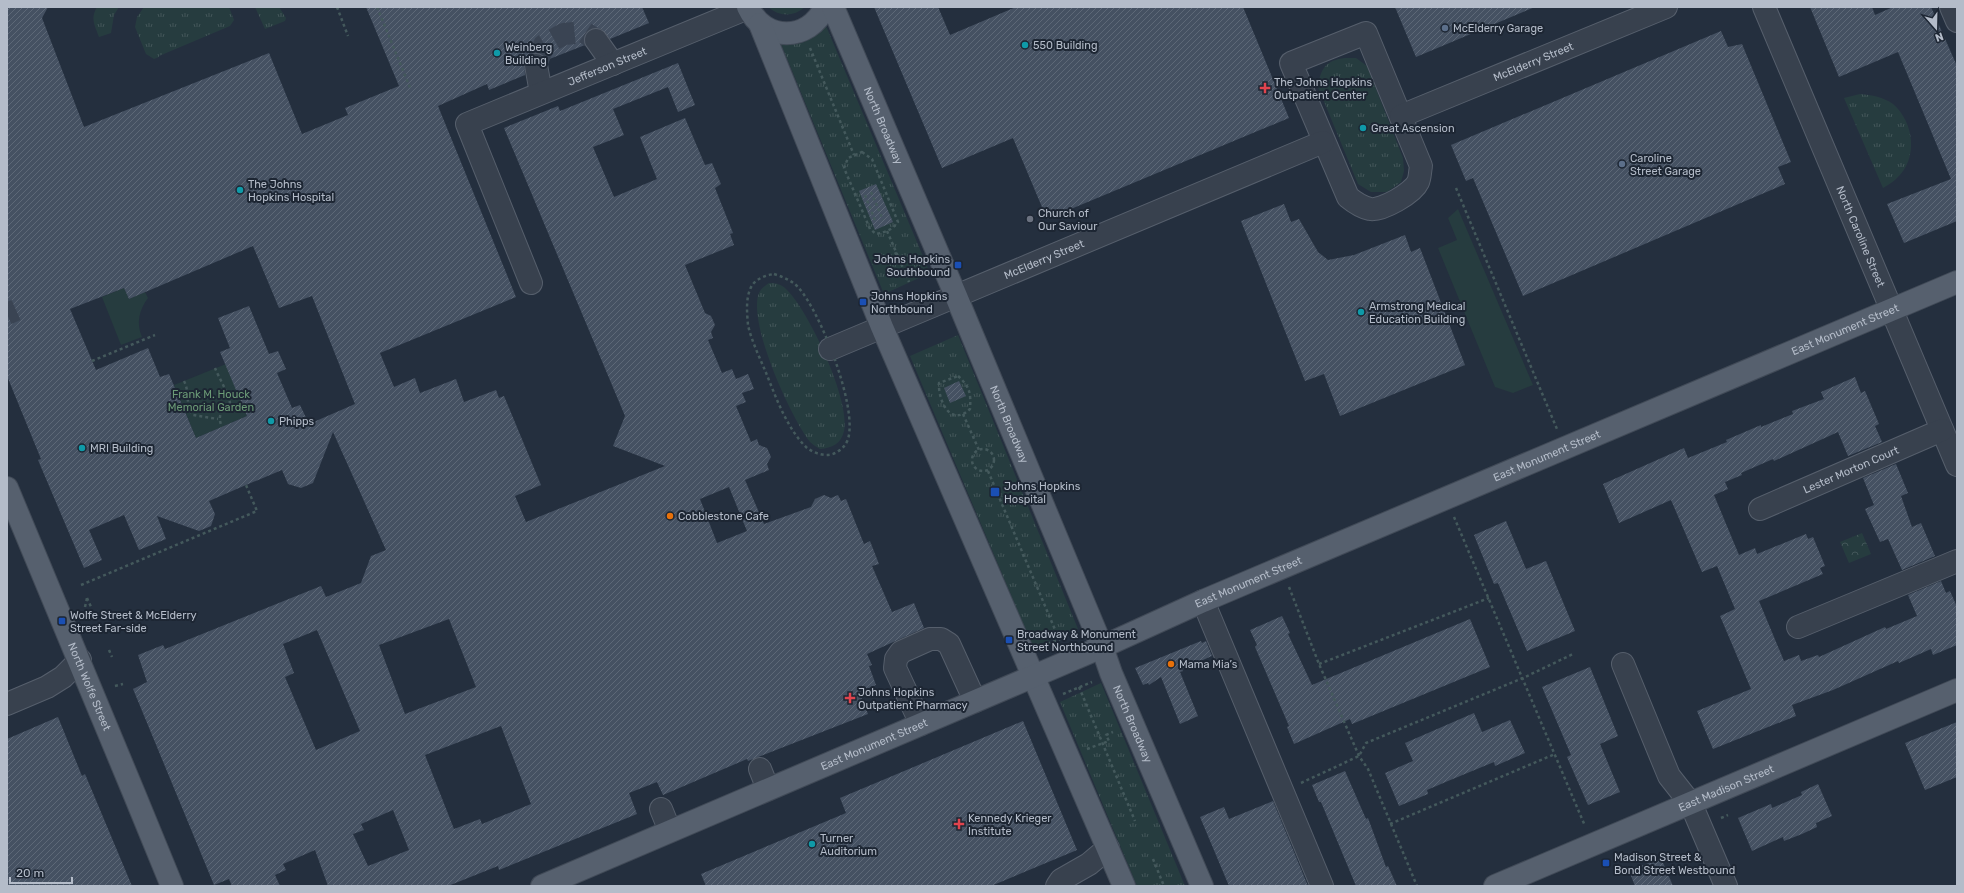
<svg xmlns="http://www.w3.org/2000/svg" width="1964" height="893" font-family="Rubik,sans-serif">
<defs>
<pattern id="grass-tufts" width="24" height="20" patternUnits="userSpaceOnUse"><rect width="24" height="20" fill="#263c3f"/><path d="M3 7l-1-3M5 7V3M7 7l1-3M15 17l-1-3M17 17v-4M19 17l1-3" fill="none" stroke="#435659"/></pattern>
<pattern id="park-crowns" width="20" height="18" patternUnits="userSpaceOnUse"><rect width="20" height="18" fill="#263c3f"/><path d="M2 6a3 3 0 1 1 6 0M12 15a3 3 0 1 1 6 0" fill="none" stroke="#435659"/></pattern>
<pattern id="building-hatch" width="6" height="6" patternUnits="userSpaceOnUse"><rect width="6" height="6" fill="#455162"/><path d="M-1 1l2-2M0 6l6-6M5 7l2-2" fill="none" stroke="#5d6877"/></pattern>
</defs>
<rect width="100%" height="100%" fill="#242f3e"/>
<!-- grass -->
<g fill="url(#grass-tufts)">
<path d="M97,7H119L114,15L111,33L99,37C95,25 90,19 97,7Z"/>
<path d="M144,7H229L234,20L230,26L159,56V57L154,59L146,54L135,27L137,17Z"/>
<path d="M255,7H279L286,18L285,21L265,29Z"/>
<path d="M768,7H805C793,17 780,17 768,7Z"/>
<path d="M826,26L930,273L884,294L781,44L804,42Z"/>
<path d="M1345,58H1356L1367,66L1403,158L1404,171L1401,182L1387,192H1371L1358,184L1318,87C1320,69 1326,60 1345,58Z"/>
<path d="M1860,94C1872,95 1883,97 1893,104C1914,122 1919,159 1896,179C1893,182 1888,185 1883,188L1844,98Z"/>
<path d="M769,283C776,283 781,284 786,289C808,309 851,401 844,431C841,444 832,448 820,449C817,447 813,445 810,442C791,418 747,322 759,293C761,288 765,286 769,283Z"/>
<path d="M958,335L1078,629L1033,647L910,356Z"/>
<path d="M1101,683L1185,886H1137L1060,702Z"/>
</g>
<!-- park -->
<path fill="url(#park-crowns)" d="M1862,533L1871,554L1849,563L1840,542Z"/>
<!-- garden -->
<g fill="#263c3f">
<path d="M1458,209L1533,385L1513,393L1495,387L1438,248L1457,240L1448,218Z"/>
<path d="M124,288L129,299L145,292L148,298C139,310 136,323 142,337L121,345L102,297Z"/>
<path d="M226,364L247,416L196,438L174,385Z"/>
</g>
<!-- building -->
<g fill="url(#building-hatch)" fill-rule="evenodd">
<path d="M7,7H48L42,18L84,127L269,53L302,134L348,115L345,108L399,86L366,7H642L649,23L610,39L601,29L594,28L589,30L585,35V45L547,60L540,53H533L528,55L524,61L525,75L489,90L487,84L438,106L516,297L380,353L394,387L415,378L420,393L456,379L464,402L496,390L499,398L504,396L541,485L515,496L526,522L665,466L613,446L625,416L504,128L558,106L560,111L678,63L695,105L678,112L668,87L613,109L624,135L593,147L614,197L657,179L640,137L685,118L705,165L712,163L721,184L715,188L733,233L730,234L734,245L685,265L705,313L711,316L715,325L711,332L713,338L708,340L722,373L732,369L736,379L748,374L754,389L742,393L746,402L736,406L751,442L757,439L759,445L767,448L771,457L767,464L769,470L745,480L764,524L811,507L815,499L824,495L831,498L838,495L841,501L846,499L864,544L870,541L879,564L872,566L892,612L914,603L924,628L867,654L872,665L869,666L876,685L859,692L868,714L748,761L747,759L663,795L657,782L629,793L637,814L499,870L498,866L448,886H328L315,850L283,864L286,870L275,875L280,886H232L229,879L214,885L133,689L147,682L138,655L163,645L165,649L321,586L326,597L361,583L371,556L386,550L333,432L313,483L301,488L288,484L282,470L246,485L209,501L215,514L211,526L199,531L157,516L166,539L139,550L124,515L89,530L102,560L84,568L38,460L41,459L7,376ZM253,246L279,308L312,296L355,404L309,424L300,405L292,408L277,373L286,369L278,351L269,354L249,306L218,318L230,348L220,352L247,416L196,438L169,374L160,377L148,348L96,370L70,309L124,288L129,299ZM729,487L747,531L717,543L700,499ZM449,619L476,687L405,714L379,645ZM317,630L360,731L316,750L285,677L294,673L283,644ZM501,726L531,804L482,824L480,819L454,829L425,755ZM393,810L409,850L368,866L353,834L364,830L361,824Z"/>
<path d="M874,7H938L950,35L1016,7H1243L1289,118L1047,219L1013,138L942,168Z"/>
<path d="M1395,7H1535L1416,57Z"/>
<path d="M1810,7H1872L1875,15L1893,7H1931L1957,66V221L1904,243L1887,204L1951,179L1898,52L1839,77Z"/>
<path d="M1721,31L1728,47L1742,44L1791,162L1778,167L1785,184L1523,296L1473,178L1466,181L1451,145Z"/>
<path d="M876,184L893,222L875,230L859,191Z"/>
<path d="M1284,204L1291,222L1299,219L1318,252L1328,260L1354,255L1405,235L1411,252L1420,248L1465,365L1340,416L1324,374L1305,381L1241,221Z"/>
<path d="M1855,377L1861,393L1865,391L1879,424L1875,426L1882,442L1848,456L1838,432L1774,461L1773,459L1741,473L1742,475L1725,482L1728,489L1714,495L1739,555L1755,548L1757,554L1806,534L1808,539L1813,537L1825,566L1820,568L1823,574L1759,601L1784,661L1799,655L1801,661L1818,655L1819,657L1885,627L1886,629L1917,616L1908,595L1941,581L1946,593L1950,591L1957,607V645L1933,655L1931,649L1899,663L1898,661L1833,690L1792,705L1796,716L1713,749L1697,711L1751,689L1720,616L1735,609L1717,566L1702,572L1671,500L1619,523L1603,484L1684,448L1688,458L1727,442L1726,440L1761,425V427L1778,420L1793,414L1792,411L1824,399L1821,392Z"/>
<path d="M959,381L966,396L950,403L944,388Z"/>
<path d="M1896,464L1908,493L1901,496L1912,527L1921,523L1935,556L1902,570L1888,539L1880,542L1865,509L1874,505L1863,478Z"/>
<path d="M1506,521L1526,569L1546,561L1575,631L1527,651L1498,583L1494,584L1474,535Z"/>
<path d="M1282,616L1290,633L1288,634L1312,685L1470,619L1490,667L1352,724L1350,719L1294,744L1287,727L1289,726L1255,647L1257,645L1250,630Z"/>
<path d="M1201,641L1202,643L1206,641L1212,656L1182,669L1183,671L1180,672L1198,716L1180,724L1161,677L1149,685L1148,683L1143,685L1135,668Z"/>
<path d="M1590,667L1618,736L1600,744L1620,792L1588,805L1567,757L1571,755L1542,687Z"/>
<path d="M1474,713L1482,732L1510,720L1525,753L1495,766L1494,762L1448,781L1427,790L1428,794L1399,806L1385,773L1413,761L1405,743Z"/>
<path d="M58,717L82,776L85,774L132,886H7V739Z"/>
<path d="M1023,721L1077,850L991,886H706L701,874L846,813L840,798Z"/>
<path d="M1957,722V777L1925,790L1905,743Z"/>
<path d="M1345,771L1366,819L1368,818L1386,867L1388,866L1397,886H1356L1321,802H1319L1312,785Z"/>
<path d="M1818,784L1832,816L1816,823L1817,827L1802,834L1784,841L1783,837L1752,851L1738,818L1771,804L1772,808L1802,795L1801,792Z"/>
<path d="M1273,801L1308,886H1229L1200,817L1224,807L1229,819Z"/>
<path d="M1661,858L1673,886H1635L1629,871Z"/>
</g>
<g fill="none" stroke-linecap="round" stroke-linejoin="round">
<!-- minor-tunnel -->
<g stroke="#3a4453" stroke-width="22" stroke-dasharray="22 11" stroke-linecap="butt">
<path d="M536,65L544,45L564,34L584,32L596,40"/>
<path d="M7,314L16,310"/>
</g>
<defs>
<g id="minor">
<path id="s1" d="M1764,7L1957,465"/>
<path d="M1951,7L1957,21"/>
<path d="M1366,33L1421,166C1420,171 1420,178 1418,182C1413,193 1382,211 1370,209C1361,207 1354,202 1348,197L1291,63Z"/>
<path d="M596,40L613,64"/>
<path d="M536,65L541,93"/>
<path id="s2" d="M1401,116L1666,7"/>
<path id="s3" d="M531,283L467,124L748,8"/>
<path id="s4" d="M830,349L1323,142"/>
<path id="s5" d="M1760,509L1942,430"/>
<path d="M1203,601L1322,886"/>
<path d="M1798,627L1957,561"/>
<path d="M1623,664L1669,776L1691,804L1726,886"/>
<path d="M7,704L47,687L63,677L80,660"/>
<path d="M921,724L895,668L896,659L901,652L930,639H941L949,644L975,701"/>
<path d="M760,769L768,789"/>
<path d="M661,809L670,831"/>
<path d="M1057,886L1061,880L1089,864L1108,848"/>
</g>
<g id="major">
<path d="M748,7C764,42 809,42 825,7"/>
<path id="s6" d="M833,7L956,296L1102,647L1111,673L1202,886"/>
<path d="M760,24L882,327L1124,886"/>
<path id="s7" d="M7,488C62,621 118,753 172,886"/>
<path id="s8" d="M542,886L1102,647L1203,601L1957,282"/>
<path id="s9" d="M1495,886L1957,690"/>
</g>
</defs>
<!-- minor casing -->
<use href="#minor" stroke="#565f6c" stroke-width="24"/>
<!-- major casing -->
<use href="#major" stroke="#414a57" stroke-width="24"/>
<!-- path -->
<g stroke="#44595c" stroke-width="2.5" stroke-dasharray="3 3" stroke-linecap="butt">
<path d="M337,7L348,36"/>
<path d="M377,7L411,90"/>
<path d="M810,48L854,155"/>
<path d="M862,152L872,159L898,222C892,230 886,232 876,234L870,229L844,168L848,158Z"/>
<path d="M1456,188L1557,429"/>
<path d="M871,192L883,220"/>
<path d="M865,195L876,223"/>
<path d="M887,231L909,282"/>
<path d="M880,255L882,259L897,253"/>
<path d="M774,274C783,277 791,280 798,287C820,311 858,407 848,439C846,445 842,449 837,452C828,458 814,454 806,447C785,426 775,394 764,368C758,354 751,339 748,325C747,313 745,295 753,284C758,278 767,275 774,274Z"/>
<path d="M92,361L155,335"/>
<path d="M215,368C219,378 230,396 230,404C221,411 217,416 222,427"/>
<path d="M958,376C970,387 971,393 970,409C950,428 938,400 939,383Z"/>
<path d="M184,381C190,392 185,406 193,415L218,419"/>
<path d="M963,414L979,450"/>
<circle cx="983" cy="460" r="11"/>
<path d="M988,471L1059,639"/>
<path d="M1454,517L1585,826"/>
<path d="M81,585L257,511L246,485"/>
<path d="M1289,587L1319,664L1359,756L1368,769L1417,886"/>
<path d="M87,598L92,609"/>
<path d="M85,607L87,598"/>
<path d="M1042,646L1073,634"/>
<path d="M109,650L112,657"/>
<path d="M1319,664L1489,598"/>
<path d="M115,686L123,684"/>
<path d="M1079,687L1135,821"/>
<path d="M1063,694L1092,682"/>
<path d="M1087,749L1109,741L1106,735L1113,732"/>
<path d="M1301,783L1359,756L1366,743L1523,678L1573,654"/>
<path d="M1721,818L1728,815"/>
<path d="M1390,824L1555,754"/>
<path d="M1153,859L1164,886"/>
</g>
<!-- minor -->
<use href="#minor" stroke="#38414e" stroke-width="22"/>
<!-- major -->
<use href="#major" stroke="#56606e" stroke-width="22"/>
</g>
<!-- markers -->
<g fill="#5c6f8a" stroke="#1d2633" stroke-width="1.5">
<circle cx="1445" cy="28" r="4"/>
<circle cx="1622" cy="164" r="4"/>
</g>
<g fill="#0f9aa8" stroke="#1d2633" stroke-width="1.5">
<circle cx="1025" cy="45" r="4"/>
<circle cx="497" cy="53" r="4"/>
<circle cx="1363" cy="128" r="4"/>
<circle cx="240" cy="190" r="4"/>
<circle cx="1361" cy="312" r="4"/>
<circle cx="271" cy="421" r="4"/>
<circle cx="82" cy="448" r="4"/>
<circle cx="812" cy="844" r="4"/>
</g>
<g fill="#e0444e" stroke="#1d2633" stroke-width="1.5">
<path d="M1263 82h4v4h4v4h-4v4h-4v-4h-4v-4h4z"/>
<path d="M848 692h4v4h4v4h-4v4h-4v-4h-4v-4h4z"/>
<path d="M957 818h4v4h4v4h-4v4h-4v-4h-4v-4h4z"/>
</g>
<circle fill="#6b7280" stroke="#1d2633" stroke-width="1.5" cx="1030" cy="219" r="4"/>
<g fill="#1a4fb4" stroke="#1d2633" stroke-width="1.5">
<rect x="954" y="261" width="8" height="8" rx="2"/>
<rect x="859" y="298" width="8" height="8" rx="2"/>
<rect x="990" y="487" width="10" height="10" rx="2"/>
<rect x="58" y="617" width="8" height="8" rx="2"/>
<rect x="1005" y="636" width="8" height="8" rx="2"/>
<rect x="1602" y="859" width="8" height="8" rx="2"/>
</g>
<g fill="#e8710a" stroke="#1d2633" stroke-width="1.5">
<circle cx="670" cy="516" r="4"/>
<circle cx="1171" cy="664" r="4"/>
</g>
<g text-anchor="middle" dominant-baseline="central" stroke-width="4" stroke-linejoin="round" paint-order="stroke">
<!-- poi labels -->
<g font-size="11" fill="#b4bcc9" stroke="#1d2633" text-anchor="start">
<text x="1453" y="28">McElderry Garage</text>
<text x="1033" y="45">550 Building</text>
<text x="505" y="47">Weinberg<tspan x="505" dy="13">Building</tspan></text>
<text x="1274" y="82">The Johns Hopkins<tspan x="1274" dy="13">Outpatient Center</tspan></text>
<text x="1371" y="128">Great Ascension</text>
<text x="1630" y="158">Caroline<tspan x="1630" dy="13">Street Garage</tspan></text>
<text x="248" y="184">The Johns<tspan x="248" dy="13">Hopkins Hospital</tspan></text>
<text x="1038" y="213">Church of<tspan x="1038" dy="13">Our Saviour</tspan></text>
<text x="950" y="259" text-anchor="end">Johns Hopkins<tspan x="950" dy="13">Southbound</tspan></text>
<text x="871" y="296">Johns Hopkins<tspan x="871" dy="13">Northbound</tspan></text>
<text x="1369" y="306">Armstrong Medical<tspan x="1369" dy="13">Education Building</tspan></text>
<text x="279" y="421">Phipps</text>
<text x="90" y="448">MRI Building</text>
<text x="1004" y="486">Johns Hopkins<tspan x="1004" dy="13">Hospital</tspan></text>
<text x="678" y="516">Cobblestone Cafe</text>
<text x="70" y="615">Wolfe Street &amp; McElderry<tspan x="70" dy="13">Street Far-side</tspan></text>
<text x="1017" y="634">Broadway &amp; Monument<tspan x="1017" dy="13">Street Northbound</tspan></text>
<text x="1179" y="664">Mama Mia’s</text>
<text x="858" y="692">Johns Hopkins<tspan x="858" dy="13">Outpatient Pharmacy</tspan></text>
<text x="968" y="818">Kennedy Krieger<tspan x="968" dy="13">Institute</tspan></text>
<text x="820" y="838">Turner<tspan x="820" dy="13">Auditorium</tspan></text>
<text x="1614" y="857">Madison Street &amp;<tspan x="1614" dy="13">Bond Street Westbound</tspan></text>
</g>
<!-- street labels -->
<g font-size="11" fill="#b4bcc9" stroke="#1d2633">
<text stroke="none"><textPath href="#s2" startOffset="143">McElderry Street</textPath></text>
<text stroke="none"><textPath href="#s3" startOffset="323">Jefferson Street</textPath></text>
<text stroke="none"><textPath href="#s6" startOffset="129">North Broadway</textPath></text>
<text stroke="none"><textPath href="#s1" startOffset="249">North Caroline Street</textPath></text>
<text stroke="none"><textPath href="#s4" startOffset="232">McElderry Street</textPath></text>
<text stroke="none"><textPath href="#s8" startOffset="1417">East Monument Street</textPath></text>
<text stroke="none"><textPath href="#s6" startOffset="453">North Broadway</textPath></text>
<text stroke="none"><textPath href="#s8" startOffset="1093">East Monument Street</textPath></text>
<text stroke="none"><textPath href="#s5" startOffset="99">Lester Morton Court</textPath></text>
<text stroke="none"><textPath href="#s8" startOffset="769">East Monument Street</textPath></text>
<text stroke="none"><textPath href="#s7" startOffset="215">North Wolfe Street</textPath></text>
<text stroke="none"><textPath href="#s6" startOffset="777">North Broadway</textPath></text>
<text stroke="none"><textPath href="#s8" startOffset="361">East Monument Street</textPath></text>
<text stroke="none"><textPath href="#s9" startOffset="251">East Madison Street</textPath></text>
</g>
<!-- park labels -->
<g font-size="11" fill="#6b9a76" stroke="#1d2633">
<text x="211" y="394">Frank M. Houck<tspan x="211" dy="13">Memorial Garden</tspan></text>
</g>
</g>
<!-- border -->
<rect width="1964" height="893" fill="none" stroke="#b4bcc9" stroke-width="16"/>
<!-- north arrow -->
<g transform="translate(1936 28) rotate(160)" stroke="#1d2633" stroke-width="3" paint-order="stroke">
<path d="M0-3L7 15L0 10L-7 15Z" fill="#b4bcc9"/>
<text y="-6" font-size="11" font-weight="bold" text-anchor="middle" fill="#b4bcc9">N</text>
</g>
<!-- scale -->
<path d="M10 877v6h62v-6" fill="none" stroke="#b4bcc9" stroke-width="2"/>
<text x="16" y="877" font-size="12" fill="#b4bcc9" stroke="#1d2633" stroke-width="3" paint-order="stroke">20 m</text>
</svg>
